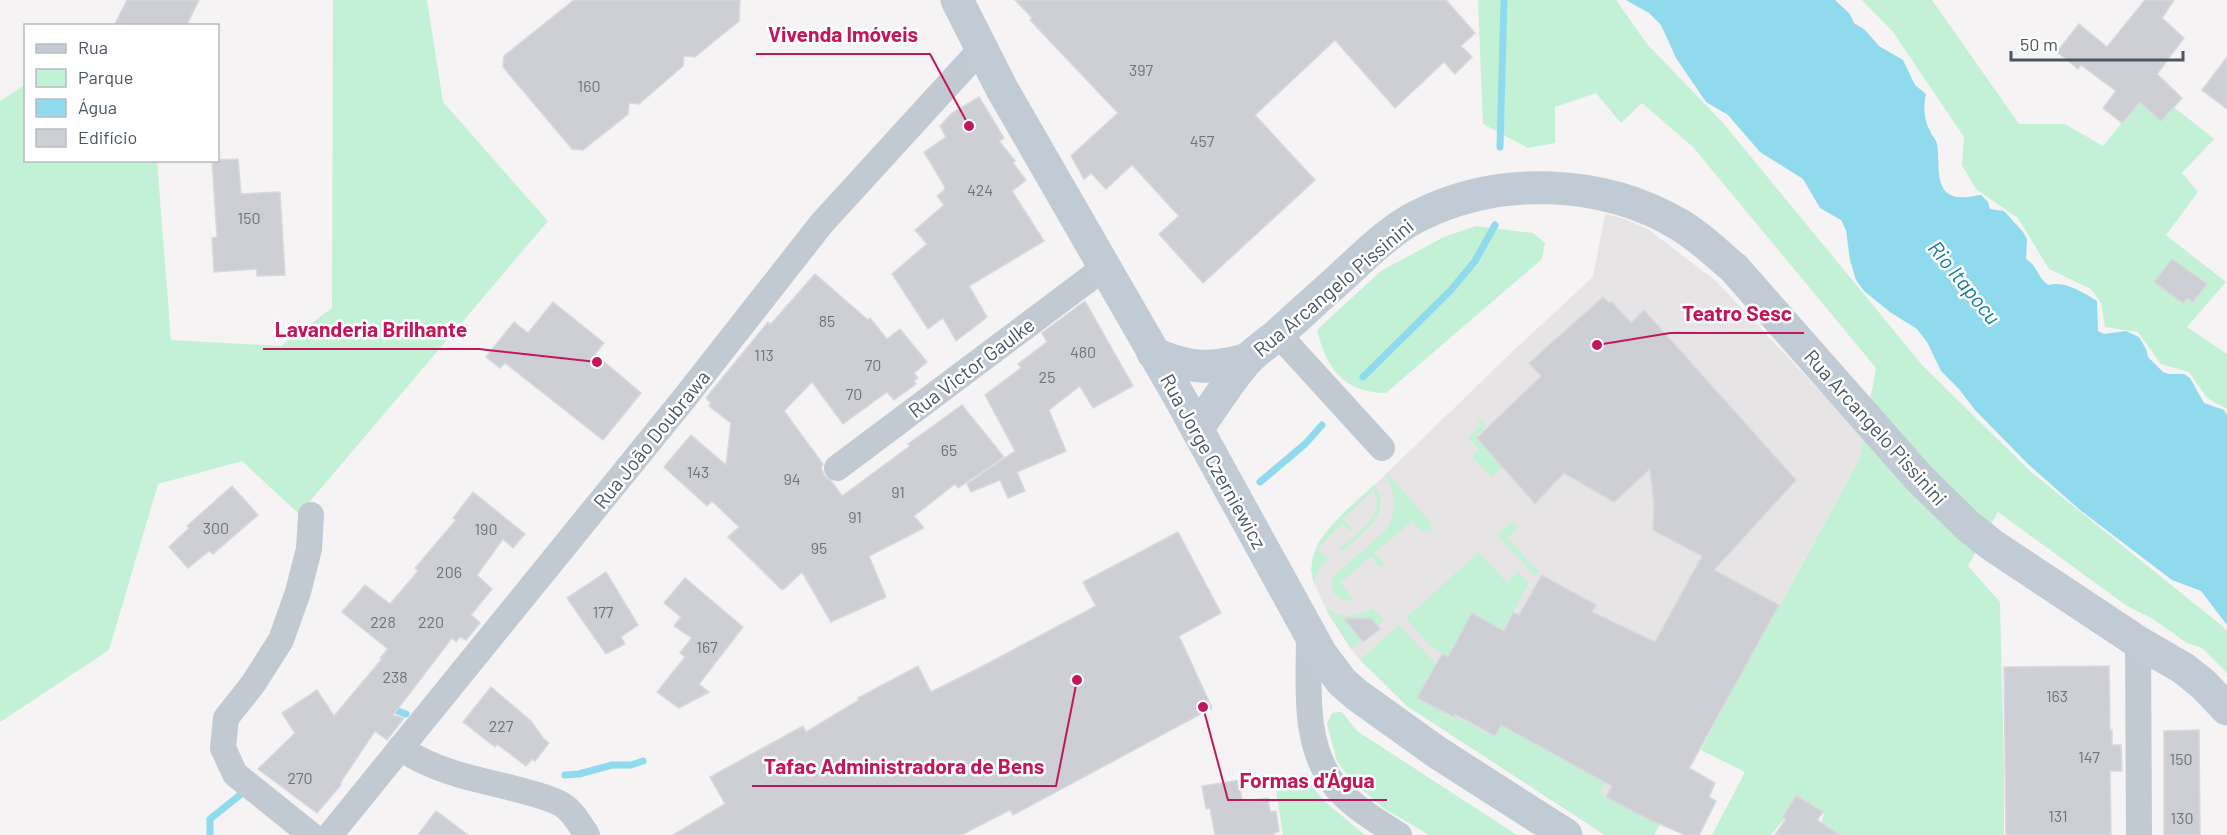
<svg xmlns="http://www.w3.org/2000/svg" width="2227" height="835" font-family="Barlow,sans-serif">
<rect width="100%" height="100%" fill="#f5f3f3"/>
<!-- education -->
<path fill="#e6e4e5" d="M1605,214L1625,219L1649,230L1716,281L1864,438L1860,458L1654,835H1605L1407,706L1360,660L1351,649L1328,614L1313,580L1311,570L1318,543L1326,532L1513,351L1593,277Z"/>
<!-- green -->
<g fill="#c3f1d5">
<path d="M333,0H427L443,102L548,221L299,514L242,461L158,484L109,650L0,722V101L25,85L26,160L157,161L171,340L281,346L332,308Z"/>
<path d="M1478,0H1616L1647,44L1723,123L1923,366L2031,472L2227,630V673L2202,648L2187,643L2153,619L2127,606L1998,512L1968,566L2000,602L2004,770V835H1819L1824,813L1798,796L1786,817L1771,835H1712L1745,772L1701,750L1716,721L1636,678L1698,562L1780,605L1860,458L1876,368L1693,147L1642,103L1621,123L1596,93L1555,107V143L1528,148L1483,124Z"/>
<path d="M1862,0H1932L2019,124H2065L2103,146L2150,88L2214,139L2182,173L2198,192L2166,235L2226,282L2187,327L2227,354V409L2207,398L2189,372L2161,364L2138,332L2105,327L2101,303L2091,289L2049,269L2018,218L1976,189L1962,165L1964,137L1893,32Z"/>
<path d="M1476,226L1533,233L1545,243L1542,259L1386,393C1344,393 1326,368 1317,330L1381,271L1444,237Z"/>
<path d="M1478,418L1486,426L1476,435L1504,466L1491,477L1472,456L1479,450L1468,437L1481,425L1476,420Z"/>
<path d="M1387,473L1431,523L1430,531H1422L1412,521L1374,553L1384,564L1380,567L1371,556L1340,583L1354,600C1339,603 1327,592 1334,576L1386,530C1397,511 1397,494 1385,475Z"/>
<path d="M1374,485C1395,513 1361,534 1342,551L1340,548C1356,534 1388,515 1373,490L1343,519L1352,529L1350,531L1343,524L1317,548L1328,559C1319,567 1315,573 1315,585C1298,545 1349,509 1374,485Z"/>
<path d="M1513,521L1518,527L1507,538L1535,568L1541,571L1535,576L1497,535Z"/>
<path d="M1479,552L1507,583L1518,572L1529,583L1503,630L1472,613L1448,657L1429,645L1406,618Z"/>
<path d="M1326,608C1341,619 1356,617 1372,608L1384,620L1377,626L1371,618H1349L1346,621L1361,640L1351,649Z"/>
<path d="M1399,625L1436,664L1417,698L1453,718L1455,716L1494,737L1501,725L1584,771H1611L1600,793L1646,817L1687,775L1654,835H1605L1407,706L1360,660Z"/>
<path d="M1338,712H1342L1357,731L1517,835H1429L1382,807L1350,779L1337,761L1327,724L1332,713Z"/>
<path d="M1306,777L1323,800L1365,835H1283L1276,790Z"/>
</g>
<!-- water -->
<path fill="#90daee" d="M1626,0H1835L1850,14L1854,23L1865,30L1879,46L1903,60L1915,85L1926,94C1923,107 1924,120 1930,131C1932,136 1936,139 1937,144C1941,164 1931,201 1967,197C1972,197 1976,195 1981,195L1988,202L1990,209L2004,211L2023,232L2027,239L2026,259C2038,266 2038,279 2049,285C2065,280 2084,293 2097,301L2098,331L2104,334L2126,331L2139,337L2146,349L2148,357L2163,372L2169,374H2184L2190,378L2204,403L2224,410L2227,415V625L2201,591L2172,580L2080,510L2027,463L1975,410L1959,389L1941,371L1927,342L1917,329L1890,312L1864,291L1856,280L1850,260L1846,230L1841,220L1820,208L1803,179L1760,152L1728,115L1706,102L1676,58L1661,25L1649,13Z"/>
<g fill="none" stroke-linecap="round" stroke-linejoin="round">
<!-- stream -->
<g stroke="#90daee" stroke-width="7">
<path d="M1500,147L1504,0"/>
<path d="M1363,377L1451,290L1475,261L1495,225"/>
<path d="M1260,482L1305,444L1322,425"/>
<path d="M390,708L406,714"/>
<path d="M565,775L579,774L612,765H631L643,761"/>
<path d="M210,835V819L240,795"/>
</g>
</g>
<!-- building -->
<g fill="#cdcfd5" stroke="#d7d9de" stroke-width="1.5">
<path d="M127,0H199L186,26H114Z"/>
<path d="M574,0H740L739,21L695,57L684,56L683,66L639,104L629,103L628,114L583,150L572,149L503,67L504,56Z"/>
<path d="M1015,0H1446L1475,33L1461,46L1472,57L1455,74L1444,62L1395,108L1335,40L1255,115L1315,180L1203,283L1159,234L1179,216L1132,165L1106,189L1091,173L1084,179L1071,156L1118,113L1030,20L1032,18Z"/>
<path d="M2145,0H2174L2162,18L2184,38L2157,74L2182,98L2161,121L2140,102L2122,123L2103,108L2116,91L2081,65L2078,69L2057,52L2079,24L2107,47Z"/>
<path d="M2227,57V109L2202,90Z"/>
<path d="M979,97L1004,138L999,141L1015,161L1013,163L1026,180L1012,191L1044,241L969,286L987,317L956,341L943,318L928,329L892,274L927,244L915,230L944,205L937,196L944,190L945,187L924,152L946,137L940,126L952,113Z"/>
<path d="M238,159L241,194L280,192L285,275L257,276V269L214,272L212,238L217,237L212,160Z"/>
<path d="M2172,259L2207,284L2193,302L2187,298L2183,303L2154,282Z"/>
<path d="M815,274L868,320L870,318L887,339L900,329L927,362L914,373L918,378L914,381L916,384L894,400L887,392L843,424L812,382L784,411L823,464L821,468L825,476L832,482L842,496L910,446L908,444L962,405L1004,457L958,488L955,484L914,516L924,528L869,556L886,597L831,622L802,572L784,589H781L728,537L739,527L712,501L707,506L664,467L691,435L726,465L731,423L709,406L711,403L706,398L768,322L770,325Z"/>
<path d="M1603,297L1609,303L1612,302L1631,323L1644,310L1796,480L1714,570L1779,605L1689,768L1715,783L1709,797L1716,801L1699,835H1685L1646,818L1606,797L1612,786L1501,725L1495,736L1455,714L1454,717L1417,698L1442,654L1448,657L1472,613L1504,631L1513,613L1519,615L1542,575L1596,605L1592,612L1655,642L1702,556L1653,530L1654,506L1650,469L1614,502L1564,473L1535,504L1477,438L1541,376L1529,363Z"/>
<path d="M1085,301L1133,386L1093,408L1080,386L1049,410L1066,451L1017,472L1025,491L1008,498L1000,480L971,492L967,484L1015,451L985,395L1021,368L1018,364L1047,342L1042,333Z"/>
<path d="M553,302L604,343L595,354L641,393L603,440L505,363L500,368L486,357L514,322L528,333Z"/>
<path d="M232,486L258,515L213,554L209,551L188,568L169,547L189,528L187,526Z"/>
<path d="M473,492L525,534L513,548L503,539L477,575L492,589L471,615L480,623L466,640L460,637L456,642L452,638L393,715L404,718L387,740L375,731L340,783L341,785L317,813L258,769L295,733L282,713L317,690L334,716L382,659L380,658L388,649L342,612L365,585L390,604L418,571L415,568L456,520L453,518Z"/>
<path d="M1178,532L1221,613L1179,636L1212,708L1013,815L1010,810L961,835H673L725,804L710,777L803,726L806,732L859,700L858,698L918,666L931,692L981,667L1096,606L1083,582Z"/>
<path d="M606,572L638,625L621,637L625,644L606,654L567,598Z"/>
<path d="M685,578L743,627L699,684L709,692L679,708L657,692L685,657L680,653L692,638L674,626L681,617L664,603Z"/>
<path d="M1371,618L1380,629L1363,642L1344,619Z"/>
<path d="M2109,666L2110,730H2112V745H2121L2122,771H2110L2111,835H2006L2004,667Z"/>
<path d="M491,687L531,721L543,738L549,743L535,761L532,759L526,766L497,744L495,747L463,722Z"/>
<path d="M2199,730L2200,835H2164V731Z"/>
<path d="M1239,780L1242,801L1268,798L1270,812L1276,811L1279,831L1274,833V835H1215L1210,808L1206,809L1202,786Z"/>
<path d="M1796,795L1823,812L1817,820L1840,835H1775L1786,819L1783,817Z"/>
<path d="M436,811L468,835H418Z"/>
</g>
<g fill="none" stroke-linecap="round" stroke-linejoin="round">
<!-- street -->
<g stroke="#c1cad2" stroke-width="26">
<path d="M1278,334L1382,448"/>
<path d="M837,468L1105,267"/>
<path d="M1309,635C1309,686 1302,745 1336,787C1353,807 1378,822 1399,835"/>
<path d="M2138,642L2139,835"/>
<path d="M400,748C433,770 469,778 508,787C525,792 544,795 561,804C572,810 580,824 587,835"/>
<path d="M311,835L235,774L223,748L226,718L253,684L281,640L298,592L309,549L311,515"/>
<path d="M330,835L687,395L822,223L981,49"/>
</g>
<!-- secondary -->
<g stroke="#c1cbd6" stroke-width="33">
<path d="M957,0L1002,89L1180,398L1321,654L1342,682L1357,695L1435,751L1566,835"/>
<path d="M1153,353C1189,369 1210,370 1248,359"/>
<path d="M1197,429C1214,406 1229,380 1248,359C1256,351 1267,343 1276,336C1293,321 1310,305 1327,290C1356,265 1384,233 1418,216C1499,175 1603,179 1680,225C1700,237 1716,253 1734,268L1919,478L1967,525L1992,545L2138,642L2183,668L2203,684L2227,709"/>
</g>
</g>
<g text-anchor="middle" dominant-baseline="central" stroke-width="5" stroke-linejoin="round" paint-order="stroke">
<!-- number labels -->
<g font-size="16" fill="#6b747e">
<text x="1141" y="69">397</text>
<text x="589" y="85">160</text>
<text x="1202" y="140">457</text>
<text x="980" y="189">424</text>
<text x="249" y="217">150</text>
<text x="827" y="320">85</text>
<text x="1083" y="351">480</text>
<text x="764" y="354">113</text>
<text x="873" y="364">70</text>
<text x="1047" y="376">25</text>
<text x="854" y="393">70</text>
<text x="949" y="449">65</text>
<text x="698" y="471">143</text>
<text x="792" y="478">94</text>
<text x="898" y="491">91</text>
<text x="855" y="516">91</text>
<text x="216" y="527">300</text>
<text x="486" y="528">190</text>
<text x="819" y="547">95</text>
<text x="449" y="571">206</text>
<text x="603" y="611">177</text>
<text x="383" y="621">228</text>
<text x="431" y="621">220</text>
<text x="707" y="646">167</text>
<text x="395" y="676">238</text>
<text x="2057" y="695">163</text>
<text x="501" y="725">227</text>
<text x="2089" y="756">147</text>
<text x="2181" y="758">150</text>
<text x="300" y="777">270</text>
<text x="2058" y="815">131</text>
<text x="2182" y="817">130</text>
</g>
<!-- street labels -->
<g font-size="20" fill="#4a5661" stroke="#fff">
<text transform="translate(1333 287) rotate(-40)">Rua Arcangelo Pissinini</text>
<text transform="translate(971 367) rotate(-37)">Rua Victor Gaulke</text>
<text transform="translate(1876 427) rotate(48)">Rua Arcangelo Pissinini</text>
<text transform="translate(651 439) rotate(-51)">Rua João Doubrawa</text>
<text transform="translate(1214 461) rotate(61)">Rua Jorge Czerniewicz</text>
</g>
<!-- water labels -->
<g font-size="21" font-style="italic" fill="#0c7c9b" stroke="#fff">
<text transform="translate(1965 282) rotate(51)">Rio Itapocu</text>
</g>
</g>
<!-- callouts -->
<path fill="none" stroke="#c2185b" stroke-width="2" d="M969 126L930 54H756M1597 345L1670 333H1804M597 362L479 349H263M1077 680L1056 786H752M1203 707L1228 800H1387"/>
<g fill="#c2185b" stroke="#fff" stroke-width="2">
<circle cx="969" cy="126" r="6"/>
<circle cx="1597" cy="345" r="6"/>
<circle cx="597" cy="362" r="6"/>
<circle cx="1077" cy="680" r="6"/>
<circle cx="1203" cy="707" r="6"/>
</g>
<g font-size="21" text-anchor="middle" font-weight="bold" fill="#c2185b" stroke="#fff" stroke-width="5" stroke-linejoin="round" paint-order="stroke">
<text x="843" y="42">Vivenda Imóveis</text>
<text x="1737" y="321">Teatro Sesc</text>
<text x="371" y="337">Lavanderia Brilhante</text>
<text x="904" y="774">Tafac Administradora de Bens</text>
<text x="1307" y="788">Formas d'Água</text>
</g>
<!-- legend -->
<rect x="24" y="24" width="195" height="138" fill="#ffffff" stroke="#b7bbc0" stroke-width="1.5"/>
<rect x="36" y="44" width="30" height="9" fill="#c1cbd6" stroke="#b7bbc0" stroke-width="1.5"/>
<text x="78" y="54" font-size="18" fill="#4a5661">Rua</text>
<rect x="36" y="69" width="30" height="18" fill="#c3f1d5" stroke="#b7bbc0" stroke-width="1.5"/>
<text x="78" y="84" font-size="18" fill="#4a5661">Parque</text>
<rect x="36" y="99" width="30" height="18" fill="#90daee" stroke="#b7bbc0" stroke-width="1.5"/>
<text x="78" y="114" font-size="18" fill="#4a5661">Água</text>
<rect x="36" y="129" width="30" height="18" fill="#cdcfd5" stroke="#b7bbc0" stroke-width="1.5"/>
<text x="78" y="144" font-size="18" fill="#4a5661">Edifício</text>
<!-- scale -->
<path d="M2011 51v9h172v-9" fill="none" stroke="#4a5661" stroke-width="3"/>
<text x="2020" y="51" font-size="18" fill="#4a5661" stroke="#ffffff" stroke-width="4.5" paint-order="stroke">50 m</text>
</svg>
